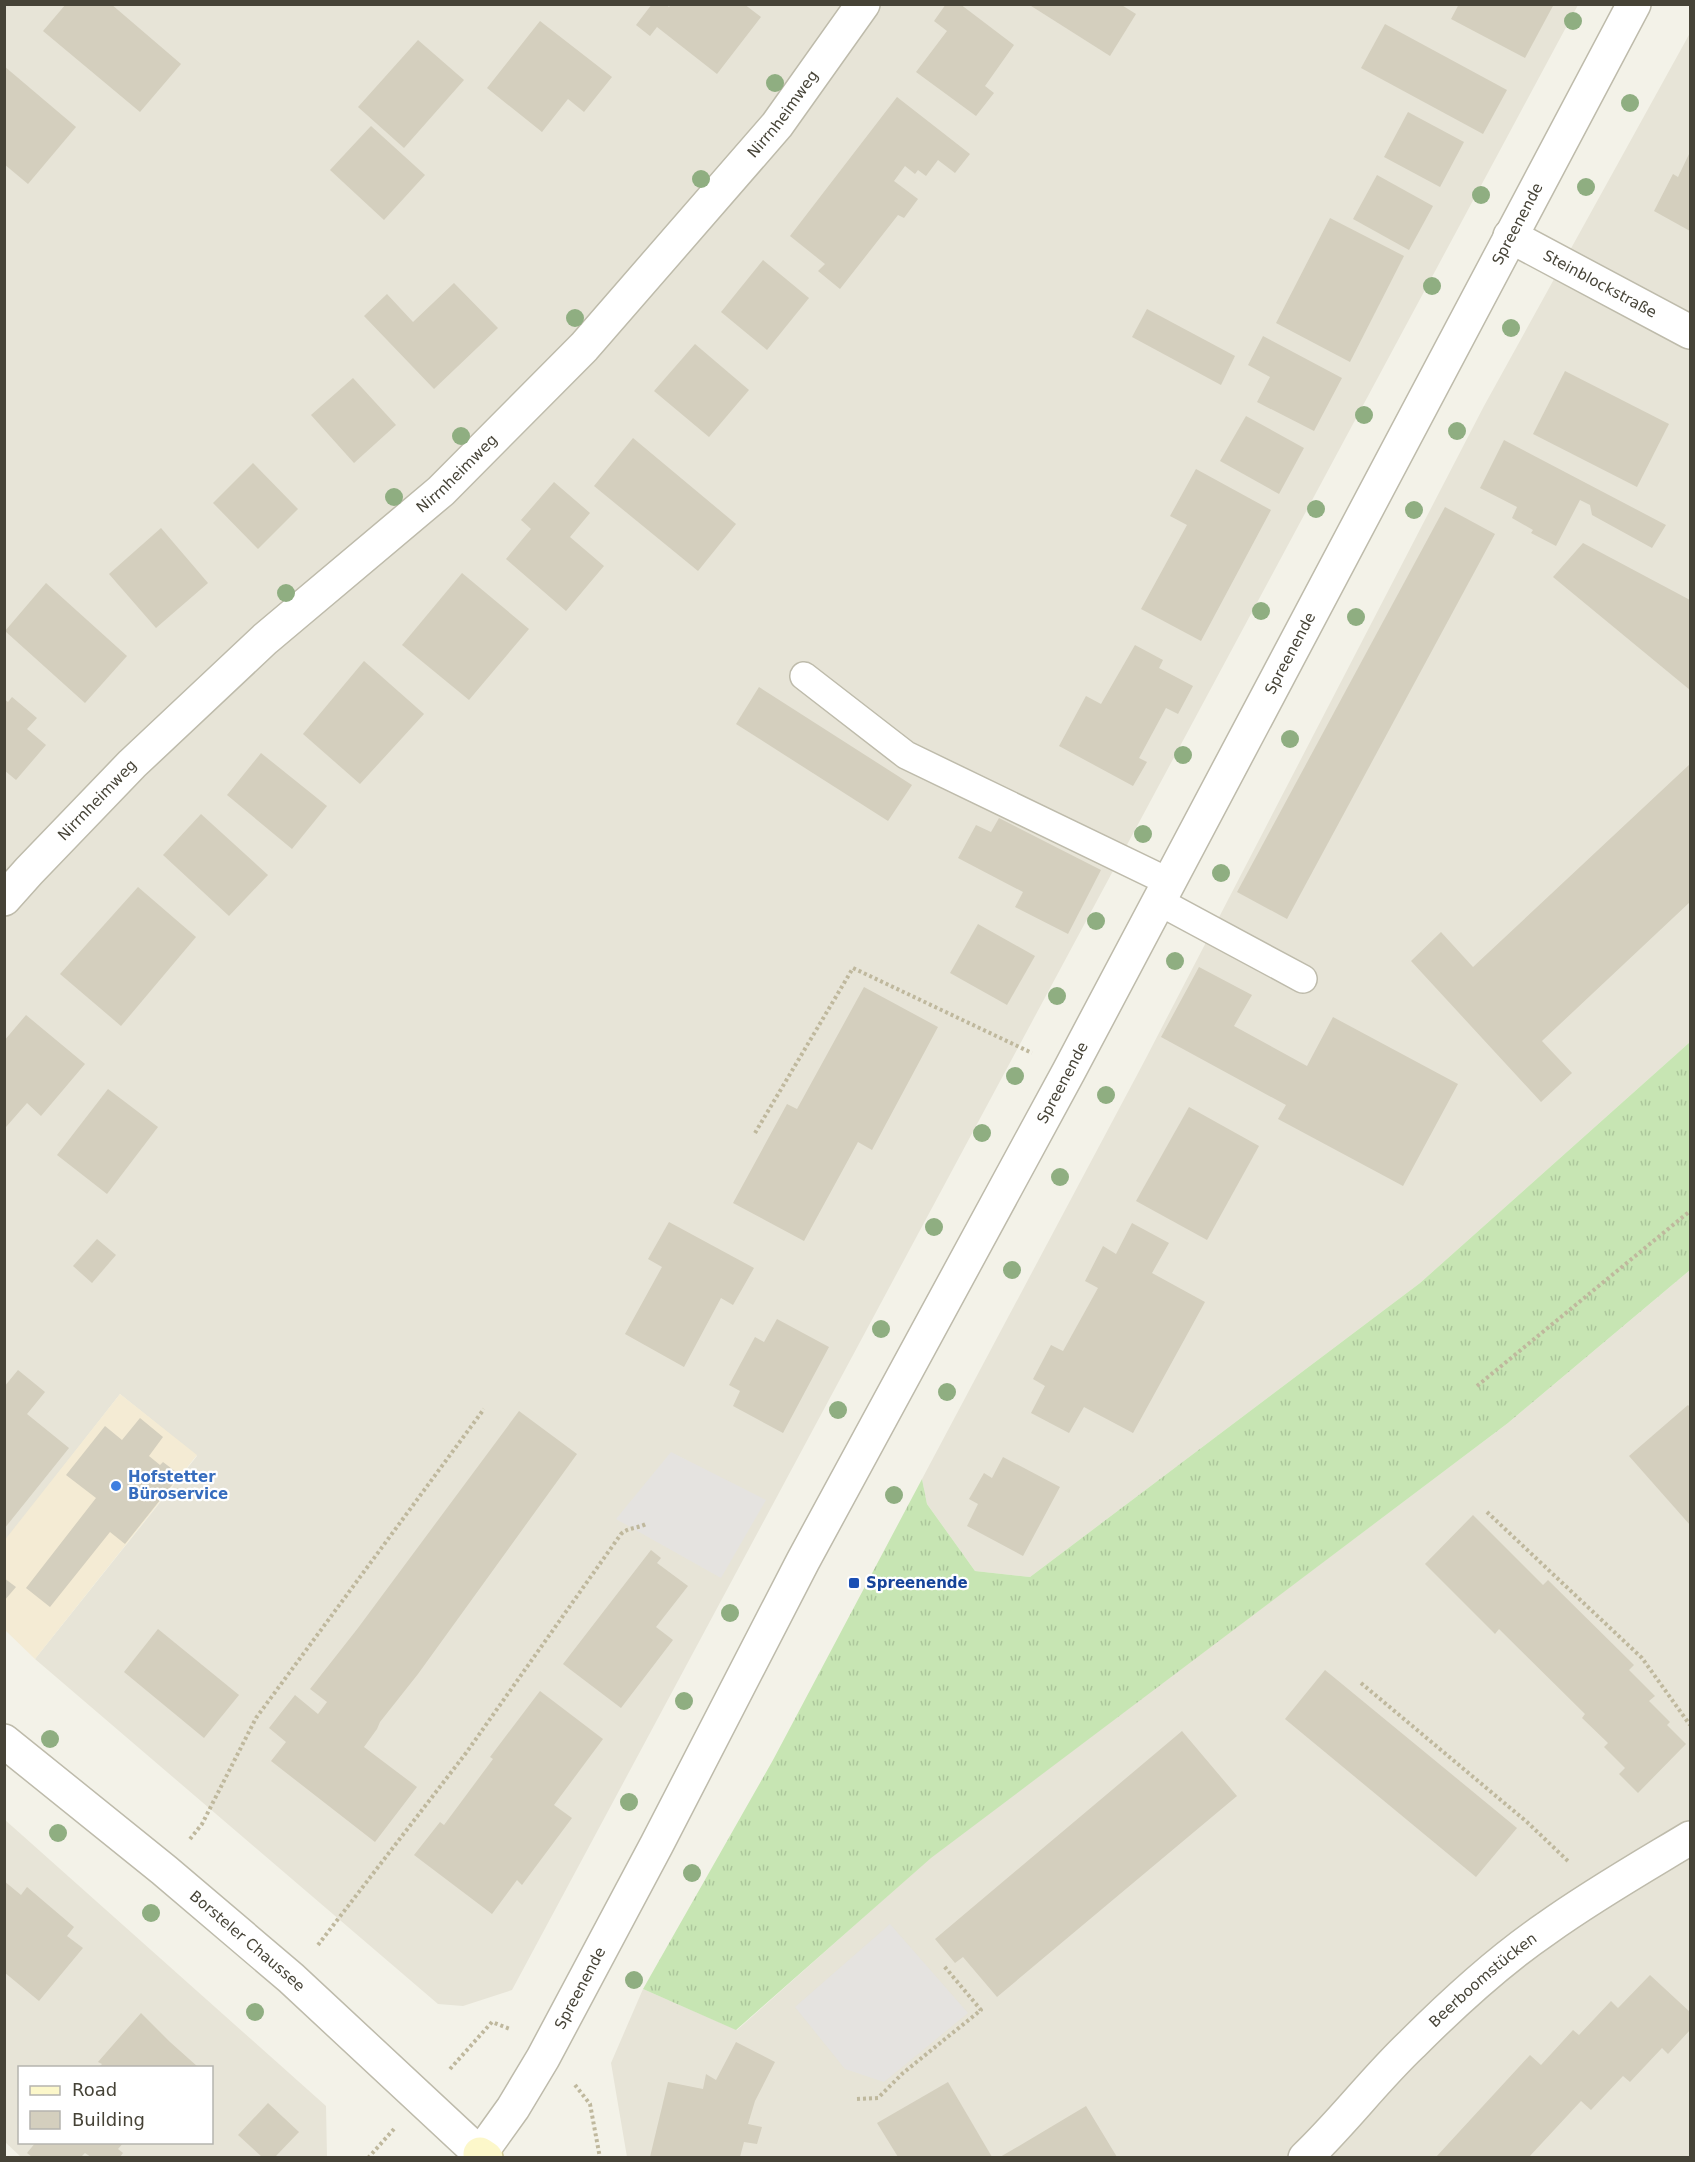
<svg xmlns="http://www.w3.org/2000/svg" width="1695" height="2162" font-family="'DejaVu Sans',sans-serif">
<defs>
<pattern id="grass-tufts" width="24" height="20" patternUnits="userSpaceOnUse" patternTransform="scale(1.5)"><rect width="24" height="20" fill="#c7e5b3"/><path d="M3 7l-1-3M5 7V3M7 7l1-3M15 17l-1-3M17 17v-4M19 17l1-3" fill="none" stroke="#acc69b"/></pattern>
</defs>
<rect width="100%" height="100%" fill="#f3f2e8"/>
<!-- residential -->
<g fill="#e7e4d7" fill-rule="evenodd">
<path d="M5,5H1578L512,1990L463,2006L438,2004L35,1659L197,1456L120,1394L5,1541Z"/>
<path d="M1690,33V1042L1420,1283L1030,1577L975,1571L927,1504L922,1479L1145,1060L1484,406Z"/>
<path d="M1690,1270V2157H627L611,2063L643,1989L737,2030L930,1858L1508,1423Z"/>
<path d="M4,1819L326,2106L327,2157H21L5,2142ZM20,2068H212V2142H20Z"/>
</g>
<!-- commercial -->
<path fill="#f4ebd4" d="M120,1394L197,1455L35,1659L5,1630L4,1541Z"/>
<!-- grass -->
<path fill="url(#grass-tufts)" d="M1690,1042V1270L1508,1423L931,1858L736,2030L643,1989L773,1760L922,1479L927,1504L975,1571L1030,1577L1420,1283Z"/>
<!-- parking -->
<g fill="#e5e3e0">
<path d="M671,1452L766,1500L721,1578L616,1519Z"/>
<path d="M890,1924L968,2013L884,2082L845,2069L795,2007Z"/>
</g>
<!-- building -->
<g fill="#d4cfbe">
<path d="M66,4H111L181,64L140,112L43,31Z"/>
<path d="M652,4H666L669,7L671,4H744L761,17L717,74L657,27L650,36L636,25Z"/>
<path d="M946,4H960L1014,45L985,86L994,93L976,116L916,72L947,31L934,21Z"/>
<path d="M1028,4H1120L1136,14L1110,56Z"/>
<path d="M1459,4H1554L1525,58L1451,19Z"/>
<path d="M540,21L612,77L584,112L568,99L542,132L487,88Z"/>
<path d="M1385,24L1507,90L1483,134L1361,68Z"/>
<path d="M418,40L464,80L404,148L358,107Z"/>
<path d="M4,66L76,127L28,184L4,164Z"/>
<path d="M897,97L970,154L955,173L938,160L926,176L918,170L915,174L905,166L894,181L918,199L904,218L898,215L840,289L818,271L825,264L790,236Z"/>
<path d="M1408,112L1464,142L1440,187L1384,157Z"/>
<path d="M371,126L425,175L384,220L330,170Z"/>
<path d="M1690,152V231L1654,211L1673,174L1678,177Z"/>
<path d="M1377,175L1433,206L1409,250L1353,219Z"/>
<path d="M1330,218L1404,256L1350,362L1276,323Z"/>
<path d="M763,260L809,298L767,350L721,312Z"/>
<path d="M454,283L498,328L434,389L364,316L387,294L413,322Z"/>
<path d="M1147,309L1235,356L1221,385L1132,337Z"/>
<path d="M1263,336L1342,378L1314,431L1257,402L1270,377L1248,365Z"/>
<path d="M695,344L749,390L709,437L654,391Z"/>
<path d="M1565,371L1669,424L1637,487L1533,434Z"/>
<path d="M353,378L396,425L354,463L311,415Z"/>
<path d="M1246,416L1304,448L1279,494L1220,461Z"/>
<path d="M633,438L736,524L698,571L594,486Z"/>
<path d="M1504,440L1666,525L1652,548L1592,515L1590,505L1580,500L1556,546L1531,533L1533,530L1512,518L1517,507L1480,488Z"/>
<path d="M253,463L298,509L258,549L213,503Z"/>
<path d="M1196,469L1271,510L1201,641L1141,609L1187,525L1170,516Z"/>
<path d="M554,482L590,513L570,537L604,566L566,611L506,559L531,529L521,520Z"/>
<path d="M1445,507L1495,534L1287,919L1237,892Z"/>
<path d="M161,528L208,583L156,628L109,574Z"/>
<path d="M1583,543L1690,600V690L1553,577Z"/>
<path d="M462,573L529,629L469,700L402,645Z"/>
<path d="M46,583L127,656L85,703L5,631Z"/>
<path d="M1135,645L1163,660L1159,668L1193,686L1178,714L1166,708L1139,758L1147,762L1133,786L1059,746L1086,696L1101,704Z"/>
<path d="M364,661L424,714L360,784L303,734Z"/>
<path d="M759,687L912,785L888,821L736,724Z"/>
<path d="M12,697L37,718L27,729L46,745L16,780L4,770V699L8,702Z"/>
<path d="M261,753L327,806L292,849L227,795Z"/>
<path d="M1690,764V902L1542,1041L1572,1073L1541,1102L1411,961L1441,932L1473,967Z"/>
<path d="M201,814L268,875L229,916L163,855Z"/>
<path d="M999,818L1101,870L1068,934L1015,907L1023,892L958,858L976,825L991,832Z"/>
<path d="M138,887L196,937L121,1026L60,974Z"/>
<path d="M978,924L1035,956L1007,1005L950,973Z"/>
<path d="M1199,967L1252,995L1234,1026L1307,1066L1333,1017L1458,1084L1403,1186L1278,1119L1286,1105L1161,1037Z"/>
<path d="M864,987L938,1027L872,1150L858,1142L804,1241L733,1203L787,1104L797,1109Z"/>
<path d="M26,1015L85,1064L41,1116L27,1103L6,1127L4,1126V1041Z"/>
<path d="M108,1089L158,1127L107,1194L57,1155Z"/>
<path d="M1189,1107L1259,1146L1207,1240L1136,1201Z"/>
<path d="M669,1222L754,1268L733,1305L721,1298L684,1367L625,1334L662,1267L648,1259Z"/>
<path d="M1132,1223L1169,1243L1152,1273L1205,1302L1133,1433L1084,1407L1069,1433L1031,1413L1045,1386L1033,1379L1051,1345L1063,1351L1098,1288L1085,1281L1103,1246L1116,1254Z"/>
<path d="M97,1239L116,1255L92,1283L73,1266Z"/>
<path d="M777,1319L829,1347L783,1433L733,1406L740,1391L729,1385L755,1337L764,1342Z"/>
<path d="M18,1370L45,1392L27,1414L69,1448L4,1529V1387Z"/>
<path d="M1688,1405L1690,1407V1525L1629,1456Z"/>
<path d="M519,1411L577,1454L418,1674L380,1722L377,1729L364,1747L417,1787L375,1842L271,1761L286,1742L269,1728L295,1695L318,1714L327,1702L310,1689L358,1628Z"/>
<path d="M140,1418L163,1437L149,1456L160,1465L163,1462L180,1475L125,1544L110,1532L50,1607L26,1588L96,1498L66,1475L105,1426L122,1440Z"/>
<path d="M1003,1457L1060,1487L1023,1556L967,1526L978,1504L969,1499L984,1473L992,1478Z"/>
<path d="M1473,1515L1543,1585L1548,1580L1634,1665L1629,1670L1655,1696L1649,1701L1670,1722L1667,1725L1686,1744L1638,1793L1619,1774L1625,1768L1604,1747L1608,1743L1582,1718L1585,1714L1499,1629L1495,1634L1425,1564Z"/>
<path d="M651,1550L661,1558L657,1563L688,1586L656,1627L673,1640L621,1708L563,1664Z"/>
<path d="M4,1578L16,1587L4,1601Z"/>
<path d="M158,1629L239,1695L204,1738L124,1672Z"/>
<path d="M1325,1670L1517,1828L1476,1877L1285,1719Z"/>
<path d="M540,1691L603,1739L554,1805L572,1818L522,1885L517,1880L492,1914L414,1855L440,1822L444,1825L493,1759L490,1757Z"/>
<path d="M1182,1731L1237,1796L997,1997L963,1957L955,1963L935,1939Z"/>
<path d="M4,1881L21,1895L27,1887L74,1927L67,1936L83,1948L39,2001L4,1972Z"/>
<path d="M1650,1975L1690,2012V2030L1668,2054L1662,2048L1630,2082L1623,2076L1591,2110L1581,2101L1529,2157H1436L1530,2055L1541,2065L1573,2030L1579,2035L1611,2001L1618,2008Z"/>
<path d="M141,2013L170,2042L198,2067H99L102,2064L98,2062Z"/>
<path d="M736,2042L775,2062L755,2101L748,2124L762,2127L757,2144L744,2142L740,2157H650L668,2082L703,2089L706,2074L716,2080Z"/>
<path d="M948,2082L992,2157H898L877,2123Z"/>
<path d="M268,2103L299,2132L275,2157H262L238,2135Z"/>
<path d="M1086,2106L1117,2157H1000L1019,2146Z"/>
<path d="M36,2142H124L118,2149L123,2153L120,2157H91L85,2153L81,2157H32L27,2153Z"/>
</g>
<g fill="none" stroke-linecap="round" stroke-linejoin="round">
<defs>
<g id="service">
<path d="M804,676L906,755L1169,882"/>
<path d="M1158,901L1303,979"/>
</g>
<g id="minor">
<path id="s1" d="M1510,236L1690,332"/>
<path id="s2" d="M4,899L29,871L132,764L265,639L441,491L584,347L777,125L863,4"/>
<path id="s3" d="M4,1741L164,1870L291,1978L480,2154"/>
<path id="s4" d="M1305,2158C1343,2122 1374,2080 1412,2044C1452,2004 1500,1960 1547,1928C1593,1895 1642,1867 1690,1838"/>
</g>
<g id="tertiary">
<path id="s5" d="M480,2154L513,2108L543,2058L657,1844L803,1561L1069,1071L1634,4"/>
</g>
<path id="secondary" d="M480,2154L486,2158"/>
</defs>
<!-- service casing -->
<use href="#service" stroke="#bebbab" stroke-width="30"/>
<!-- minor casing -->
<use href="#minor" stroke="#bebbab" stroke-width="36"/>
<!-- tertiary casing -->
<use href="#tertiary" stroke="#bebbab" stroke-width="36"/>
<!-- secondary casing -->
<use href="#secondary" stroke="#d1ca9a" stroke-width="36"/>
<!-- path -->
<g stroke="#bfb89d" stroke-width="4" stroke-dasharray="3 3" stroke-linecap="butt">
<path d="M755,1133L853,968L1032,1053"/>
<path d="M1477,1386L1690,1211"/>
<path d="M1487,1512L1642,1658L1690,1725"/>
<path d="M1361,1683L1527,1822L1570,1863"/>
<path d="M190,1839L202,1824L256,1718L484,1409"/>
<path d="M318,1945L466,1753L621,1534C629,1527 636,1529 646,1524"/>
<path d="M450,2069L492,2022L510,2029"/>
<path d="M575,2085L590,2104L600,2158"/>
<path d="M857,2099L878,2098L903,2073L981,2010L944,1966"/>
<path d="M368,2158L394,2129"/>
</g>
<!-- service -->
<use href="#service" stroke="#fff" stroke-width="27"/>
<!-- minor -->
<use href="#minor" stroke="#fff" stroke-width="33"/>
<!-- tertiary -->
<use href="#tertiary" stroke="#fff" stroke-width="33"/>
<!-- secondary -->
<use href="#secondary" stroke="#fcf7ca" stroke-width="33"/>
</g>
<!-- trees -->
<g fill="#8fae81">
<circle cx="1573" cy="21" r="9"/>
<circle cx="775" cy="83" r="9"/>
<circle cx="1630" cy="103" r="9"/>
<circle cx="701" cy="179" r="9"/>
<circle cx="1586" cy="187" r="9"/>
<circle cx="1481" cy="195" r="9"/>
<circle cx="1432" cy="286" r="9"/>
<circle cx="575" cy="318" r="9"/>
<circle cx="1511" cy="328" r="9"/>
<circle cx="1364" cy="415" r="9"/>
<circle cx="1457" cy="431" r="9"/>
<circle cx="461" cy="436" r="9"/>
<circle cx="394" cy="497" r="9"/>
<circle cx="1316" cy="509" r="9"/>
<circle cx="1414" cy="510" r="9"/>
<circle cx="286" cy="593" r="9"/>
<circle cx="1261" cy="611" r="9"/>
<circle cx="1356" cy="617" r="9"/>
<circle cx="1290" cy="739" r="9"/>
<circle cx="1183" cy="755" r="9"/>
<circle cx="1143" cy="834" r="9"/>
<circle cx="1221" cy="873" r="9"/>
<circle cx="1096" cy="921" r="9"/>
<circle cx="1175" cy="961" r="9"/>
<circle cx="1057" cy="996" r="9"/>
<circle cx="1015" cy="1076" r="9"/>
<circle cx="1106" cy="1095" r="9"/>
<circle cx="982" cy="1133" r="9"/>
<circle cx="1060" cy="1177" r="9"/>
<circle cx="934" cy="1227" r="9"/>
<circle cx="1012" cy="1270" r="9"/>
<circle cx="881" cy="1329" r="9"/>
<circle cx="947" cy="1392" r="9"/>
<circle cx="838" cy="1410" r="9"/>
<circle cx="894" cy="1495" r="9"/>
<circle cx="730" cy="1613" r="9"/>
<circle cx="684" cy="1701" r="9"/>
<circle cx="50" cy="1739" r="9"/>
<circle cx="629" cy="1802" r="9"/>
<circle cx="58" cy="1833" r="9"/>
<circle cx="692" cy="1873" r="9"/>
<circle cx="151" cy="1913" r="9"/>
<circle cx="634" cy="1980" r="9"/>
<circle cx="255" cy="2012" r="9"/>
</g>
<!-- markers -->
<circle fill="#3f7fe0" stroke="#fff" stroke-width="2" cx="116" cy="1486" r="6"/>
<rect fill="#1a4fb4" stroke="#fff" stroke-width="2" x="848" y="1577" width="12" height="12" rx="3"/>
<g text-anchor="middle" dominant-baseline="central" stroke-width="4.5" stroke-linejoin="round" paint-order="stroke">
<!-- street labels -->
<g font-size="15" fill="#464337" stroke="#fff">
<text stroke="none"><textPath href="#s2" startOffset="1108">Nirrnheimweg</textPath></text>
<text stroke="none"><textPath href="#s5" startOffset="2192">Spreenende</textPath></text>
<text stroke="none"><textPath href="#s1" startOffset="102">Steinblockstraße</textPath></text>
<text stroke="none"><textPath href="#s2" startOffset="622">Nirrnheimweg</textPath></text>
<text stroke="none"><textPath href="#s5" startOffset="1706">Spreenende</textPath></text>
<text stroke="none"><textPath href="#s2" startOffset="136">Nirrnheimweg</textPath></text>
<text stroke="none"><textPath href="#s5" startOffset="1220">Spreenende</textPath></text>
<text stroke="none"><textPath href="#s3" startOffset="315">Borsteler Chaussee</textPath></text>
<text stroke="none"><textPath href="#s4" startOffset="252">Beerboomstücken</textPath></text>
<text stroke="none"><textPath href="#s5" startOffset="194">Spreenende</textPath></text>
</g>
<!-- shop labels -->
<g font-size="15" font-weight="bold" fill="#366cbe" stroke="#fff" text-anchor="start">
<text x="128" y="1477">Hofstetter<tspan x="128" dy="17">Büroservice</tspan></text>
</g>
<!-- transit labels -->
<g font-size="15" font-weight="bold" fill="#164399" stroke="#fff" text-anchor="start">
<text x="866" y="1583">Spreenende</text>
</g>
</g>
<!-- border -->
<rect width="1695" height="2162" fill="none" stroke="#464337" stroke-width="12"/>
<!-- legend -->
<rect x="18" y="2066" width="195" height="78" fill="#ffffff" stroke="#b5b4af" stroke-width="1.5"/>
<rect x="30" y="2086" width="30" height="9" fill="#fcf7ca" stroke="#b5b4af" stroke-width="1.5"/>
<text x="72" y="2096" font-size="18" fill="#464337">Road</text>
<rect x="30" y="2111" width="30" height="18" fill="#d4cfbe" stroke="#b5b4af" stroke-width="1.5"/>
<text x="72" y="2126" font-size="18" fill="#464337">Building</text>
</svg>
